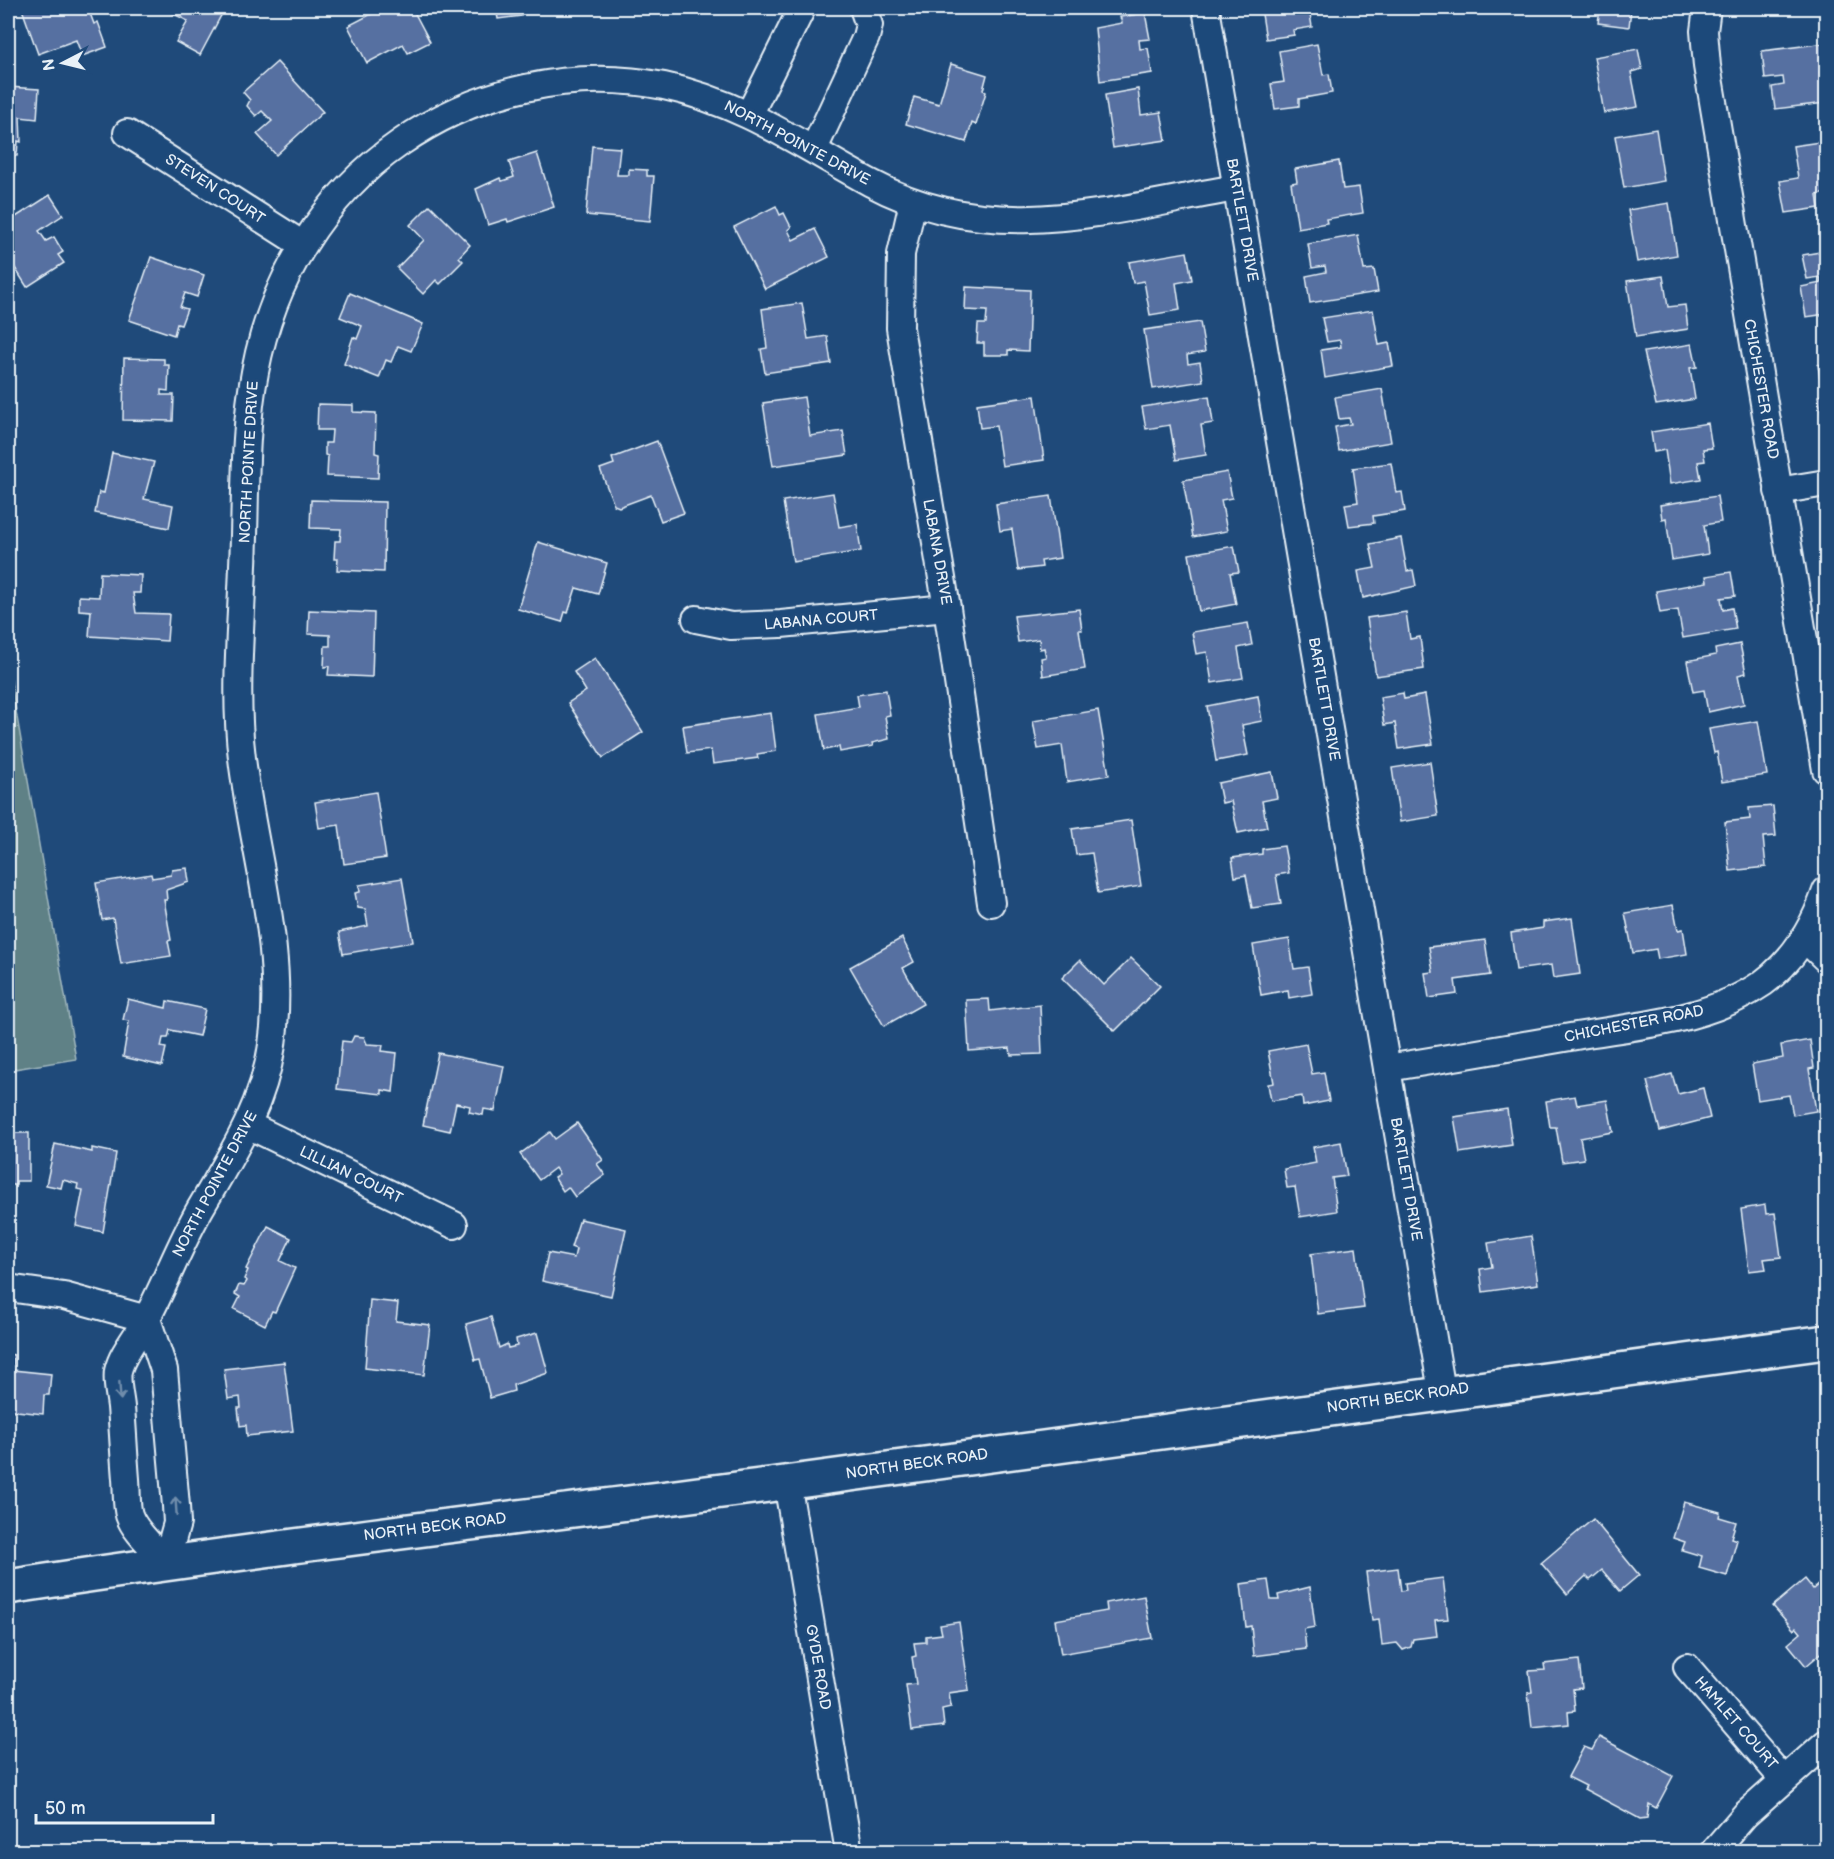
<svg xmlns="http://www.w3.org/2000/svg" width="1834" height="1859" font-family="'Balsamiq Sans',sans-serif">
<rect width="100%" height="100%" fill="#1f4a7a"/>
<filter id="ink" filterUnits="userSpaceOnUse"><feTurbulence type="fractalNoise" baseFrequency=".0167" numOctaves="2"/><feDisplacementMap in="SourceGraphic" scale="12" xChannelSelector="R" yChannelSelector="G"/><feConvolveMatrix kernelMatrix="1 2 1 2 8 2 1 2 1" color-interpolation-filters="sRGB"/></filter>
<g filter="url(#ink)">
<!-- green -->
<path fill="#5e8186" stroke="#a3b9bf" stroke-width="1.5" d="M8,665L76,1059L8,1070Z"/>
<!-- building -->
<g fill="#5770a1" stroke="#e8f1f8" stroke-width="1.5">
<path d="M26,8H88L94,24L98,22L107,47L82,56L76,40L38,54L22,9Z"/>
<path d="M162,8H225L200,55L176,42L188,21Z"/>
<path d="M383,8H412L430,42L408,53L403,44L367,63L348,26Z"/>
<path d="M496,8H519L521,16L498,19Z"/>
<path d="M948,8H984L949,13Z"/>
<path d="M1261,8H1309L1312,27L1293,30L1294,35L1266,39Z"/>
<path d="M1600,8H1637V10L1631,9L1629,27L1598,23Z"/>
<path d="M1145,13L1150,39L1139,40L1140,49L1148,48L1152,73L1100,81L1095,28L1122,23L1120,17Z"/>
<path d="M1826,43V72H1820L1825,103L1775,109L1772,87L1784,85L1783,77L1765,79L1762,51Z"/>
<path d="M1317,44L1323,75L1329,74L1332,93L1299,99V106L1275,109L1271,84L1284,82L1279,51Z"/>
<path d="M1638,49L1642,69L1631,72L1638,107L1604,113L1594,57Z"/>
<path d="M277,62L323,112L276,155L257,134L272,121L262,111L256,116L247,106L250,100L243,92Z"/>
<path d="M951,64L987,75L983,90L986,92L976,125L972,123L966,142L906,124L914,97L939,104Z"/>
<path d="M8,87L39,89L37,119L20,117L21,142L18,141L17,156L8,155Z"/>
<path d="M1138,89L1141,115L1161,112L1166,140L1113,148L1105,95Z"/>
<path d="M1656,129L1664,181L1624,188L1615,136Z"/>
<path d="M1826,141V193L1817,195L1819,208L1786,213L1780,181L1798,178L1793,146Z"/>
<path d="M592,146L620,148L617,175H629V169L647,170V176H654L650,221L586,215Z"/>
<path d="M537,153L554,207L508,222L507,219L488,225L476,189L500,178L502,181L514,177L509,162Z"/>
<path d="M1339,161L1343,189L1359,187L1363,213L1326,219L1327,223L1298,228L1291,183L1297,182L1295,169Z"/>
<path d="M50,195L63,215L39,231L46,241L54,237L63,252L58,255L64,263L27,287L8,257V222Z"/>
<path d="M1669,203L1677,255L1637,262L1628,210Z"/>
<path d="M430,205L470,245L459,257L463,261L440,284L436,280L423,294L397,268L424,240L410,225Z"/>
<path d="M776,206L780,215L784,213L791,227L788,230L793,240L815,229L829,257L765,289L734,227Z"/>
<path d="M1358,235L1364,270L1374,269L1378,292L1310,303L1306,276L1326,272L1325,266L1312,268L1308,244Z"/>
<path d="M1826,251V314L1806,317L1801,287L1821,283L1820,277L1807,279L1802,255Z"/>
<path d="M1187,252L1192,280L1176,283L1180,310L1150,315L1144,281L1133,283L1129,262Z"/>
<path d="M151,257L204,275L197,297L185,293L180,307L187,309L181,325L177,324L174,335L129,320Z"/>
<path d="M1663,276L1668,307L1685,305L1688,329L1636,337L1627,281Z"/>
<path d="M966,287L1030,290L1028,351L1008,350V355H984V343H977L978,324H986L987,311L965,310Z"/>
<path d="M350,293L423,324L411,351L398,346L391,362L386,360L379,378L344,364L353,337L357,339L362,326L340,317Z"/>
<path d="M802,303L808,339L827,336L831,363L765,373L761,349L767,348L762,309Z"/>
<path d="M1373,310L1379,345L1389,343L1393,366L1325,378L1321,350L1341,347L1340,340L1327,342L1322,318Z"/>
<path d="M1200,322L1205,352L1187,355L1188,364L1200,362L1203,381L1153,389L1144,330Z"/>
<path d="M1692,344L1697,367L1690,368L1695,399L1656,405L1644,352Z"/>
<path d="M124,358L164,359V365H169L168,391L161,390V395H174L173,421L123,420Z"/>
<path d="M1826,363V389V386H1821L1818,365Z"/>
<path d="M1382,389L1391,442L1339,451L1335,427L1351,424L1349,418L1339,419L1335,397Z"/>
<path d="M1826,394V422L1823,423L1818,396Z"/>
<path d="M1035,396L1044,460L1002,466L996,426L980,428L977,404Z"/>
<path d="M1209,396L1213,423L1201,425L1206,455L1176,460L1170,425L1146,429L1142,407Z"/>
<path d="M804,397L810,436L843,431L847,455L773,466L763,403Z"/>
<path d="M318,404L353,405V412L376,413L375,453L379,454L378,478L327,476L328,456L325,455V443H331L332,430H317Z"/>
<path d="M1708,423L1712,448L1703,449L1705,461L1698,462L1701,479L1670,484L1665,450L1654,452L1651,432Z"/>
<path d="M657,441L684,513L661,521L651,495L619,507L614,505L600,469L614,464L612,458Z"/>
<path d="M112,453L154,462L144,499L173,505L169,528L95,513L99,492L104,493Z"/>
<path d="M1391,463L1396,493L1402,492L1405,511L1373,516L1374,523L1349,526L1345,504L1358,502L1353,468Z"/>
<path d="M1227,472L1232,498L1221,500L1227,531L1193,537L1183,480Z"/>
<path d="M833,493L839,527L857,524L861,551L793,562L783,501Z"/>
<path d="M1051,496L1060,558L1041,561L1042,567L1018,570L1012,529L1000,531L996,504Z"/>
<path d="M1717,496L1721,522L1704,525L1708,554L1672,560L1666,518L1662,519L1660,505Z"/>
<path d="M311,500L385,502L384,572L337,570L338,559H334L335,541H340L341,529L310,528Z"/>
<path d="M1401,538L1407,571L1413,570L1416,586L1363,598L1358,571L1375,568L1370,544Z"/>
<path d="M538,542L607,563L598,594L576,588L568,613L565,612L562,622L518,609Z"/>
<path d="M1234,546L1239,572L1230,573L1236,604L1199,611L1189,554Z"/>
<path d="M1731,572L1735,596L1721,598L1723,610L1732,608L1736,629L1683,638L1678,610L1660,613L1656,591L1707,582L1706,576Z"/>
<path d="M100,573L141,575L140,593H133L136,613L169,614L167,641L89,636L91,611L79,610V596L99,597Z"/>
<path d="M1079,609L1082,630H1079L1085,669L1043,676L1041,658L1046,657L1044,648L1040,649L1039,639L1018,642L1014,616Z"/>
<path d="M309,610L374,613L372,677L328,675L329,666L324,667L325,646H330V635L308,634Z"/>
<path d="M1406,612L1410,639L1420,637L1424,669L1376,676L1367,618Z"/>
<path d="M1248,623L1252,645L1238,648L1243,678L1212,683L1207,652L1196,654L1192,632Z"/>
<path d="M1740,644L1746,673L1738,675L1744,704L1708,712L1704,690L1693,692L1687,661L1716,655L1715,649Z"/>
<path d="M595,658L643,732L603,758L568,703L586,691L574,672Z"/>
<path d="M886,690L890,715L885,716L889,739L872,743L873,746L840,752L839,747L824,750L818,714L859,707L857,695Z"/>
<path d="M1403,693L1404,699L1425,695L1433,744L1399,749L1395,723L1384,725L1380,697Z"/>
<path d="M1258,696L1262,721L1242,725L1248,755L1216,761L1207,706Z"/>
<path d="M1098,710L1109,775L1067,782L1062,745L1038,749L1033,721Z"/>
<path d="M771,713L776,751L757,754L758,758L713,764L711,750L687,753L683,726Z"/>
<path d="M1758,721L1767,775L1722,782L1717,752L1714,753L1709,729Z"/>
<path d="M1430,762L1438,816L1400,822L1392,768Z"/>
<path d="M1272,772L1277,798L1262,801L1267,827L1238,833L1231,801L1222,803L1218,783Z"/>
<path d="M376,792L386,858L344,864L339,825L319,828L315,802Z"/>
<path d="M1773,806L1776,836L1763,837L1766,867L1730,871L1725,822L1750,819L1749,808Z"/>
<path d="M1131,820L1141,886L1098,893L1092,853L1076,855L1072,829Z"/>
<path d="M1284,846L1289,873L1276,875L1281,904L1252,908L1246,875L1235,877L1232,858L1262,854V849Z"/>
<path d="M187,868L189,882L166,890L167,900H164L171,940L168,941L171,956L121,964L113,918L102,920L96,883L151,874L152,878L171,875L172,870Z"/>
<path d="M402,878L413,942L343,954L339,932L368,926L365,909L358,908L355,893L360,892L359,885Z"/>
<path d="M1673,905L1678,930L1683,929L1687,954L1658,959L1656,949L1633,953L1625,913Z"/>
<path d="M1572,918L1580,974L1553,978L1551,965L1516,970L1511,933L1543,928V922Z"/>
<path d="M902,938L914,962L903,968L923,1004L884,1026L850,967Z"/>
<path d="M1289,939L1294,969L1308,967L1312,994L1289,998L1288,990L1261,995L1253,945Z"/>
<path d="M1485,940L1490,975L1455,980L1457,994L1429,998L1425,973L1433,972L1429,947Z"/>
<path d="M1131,958L1160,986L1115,1031L1062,978L1080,960L1104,985Z"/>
<path d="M128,999L166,1008L167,1001L205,1009L199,1036L170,1030L168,1038H163L161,1047L166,1048L162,1066L123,1057L129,1021L123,1020Z"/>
<path d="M989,999L990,1011L1040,1005L1042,1054L1011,1055L1010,1048L969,1051L966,1000Z"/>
<path d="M354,1036L364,1037L367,1044L383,1045L382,1051L397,1053L393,1092L382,1090V1094L337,1089L342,1041L351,1042Z"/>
<path d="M1810,1040L1814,1068L1809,1069L1816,1111L1793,1115L1789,1095L1758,1100L1752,1064L1783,1058L1781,1045Z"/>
<path d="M1306,1044L1312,1074L1324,1072L1329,1101L1303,1106L1302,1096L1271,1101L1268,1084L1274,1083L1268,1051Z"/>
<path d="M438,1053L504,1066L495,1111L484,1109L483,1115L469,1112L470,1106L456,1103L450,1131L423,1125Z"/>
<path d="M1672,1074L1678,1094L1703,1088L1710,1118L1660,1131L1647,1081Z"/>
<path d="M1575,1096L1577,1105L1607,1100L1613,1132L1580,1138L1584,1159L1562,1162L1556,1127H1550L1546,1101Z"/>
<path d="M1507,1109L1512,1145L1460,1153L1454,1117Z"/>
<path d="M577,1123L603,1160L597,1164L605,1175L575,1197L568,1187L563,1191L554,1177L559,1174L555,1168L539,1180L520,1154L550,1132L555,1139Z"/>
<path d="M8,1133H29V1181H16V1185H8Z"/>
<path d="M1341,1142L1347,1176L1332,1178L1337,1211L1300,1217L1295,1187L1287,1188L1284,1169L1316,1163L1313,1147Z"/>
<path d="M55,1144L92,1152V1148L116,1153L103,1232L76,1226L83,1190L77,1189L78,1184L63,1180L61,1188L46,1185Z"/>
<path d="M1765,1205L1766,1214L1775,1213L1781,1257L1764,1259L1766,1269L1749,1271L1741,1209Z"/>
<path d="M580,1219L626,1229L611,1296L542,1281L548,1253L574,1258L576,1249L571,1247Z"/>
<path d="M268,1226L291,1238L280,1261L295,1268L275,1312L272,1311L265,1325L234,1309L240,1297L235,1294L239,1285L244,1286L247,1281L244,1279L248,1270L246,1269Z"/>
<path d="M1531,1236L1538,1284L1483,1292L1480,1269L1492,1267L1488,1243Z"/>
<path d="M1356,1248L1364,1308L1318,1314L1311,1254Z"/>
<path d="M370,1300L398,1303L396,1321L430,1325L424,1375L365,1368Z"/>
<path d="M491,1317L499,1348L507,1344L508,1348L517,1346L516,1339L537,1333L548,1373L513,1385L514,1391L490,1398L480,1359L475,1360L466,1324Z"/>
<path d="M8,1354L14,1355L13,1370L51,1374L49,1395H44L43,1414L8,1410Z"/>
<path d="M284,1362L293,1431L247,1436L246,1425L240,1426L238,1408H241L240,1397L228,1399L224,1369Z"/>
<path d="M1684,1502L1720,1512L1719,1517L1736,1522L1731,1538L1737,1540L1727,1576L1699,1568L1702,1556L1682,1550L1685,1542L1673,1538Z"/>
<path d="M1593,1519L1639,1575L1620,1591L1602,1570L1590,1580L1586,1576L1567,1594L1541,1563Z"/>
<path d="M1398,1568L1401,1591L1406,1590L1405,1583L1443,1578L1448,1619L1435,1620L1437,1636L1413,1639L1411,1647L1403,1650L1397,1643L1382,1645L1379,1619L1372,1620L1366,1572Z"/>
<path d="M1805,1579L1813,1589L1820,1583L1826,1591V1649L1806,1666L1788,1644L1801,1633L1796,1627L1794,1630L1773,1606Z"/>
<path d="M1268,1580L1271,1600H1279L1278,1595L1310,1587L1315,1627L1304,1629L1306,1649L1254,1656L1251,1626L1246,1627L1241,1584Z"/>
<path d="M1144,1596L1152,1638L1061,1654L1055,1620L1107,1611L1106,1603Z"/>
<path d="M959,1622L969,1690L949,1693L951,1707L942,1709L944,1726L912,1730L906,1685L916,1684L912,1657L916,1656L914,1643L926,1642V1636L942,1634L940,1625Z"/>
<path d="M1579,1660L1582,1688L1573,1689L1575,1711L1568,1712L1569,1724L1532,1728L1528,1693L1532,1692L1529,1671L1545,1670L1544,1664Z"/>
<path d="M1599,1737L1673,1776L1656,1808L1649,1804L1647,1818L1640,1819L1584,1789L1586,1786L1568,1777L1584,1747L1592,1750Z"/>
</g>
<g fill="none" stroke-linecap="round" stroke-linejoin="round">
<defs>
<g id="minor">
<path d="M1206,8L1442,1391"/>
<path d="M1707,8L1704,31L1707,66L1826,770"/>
<path d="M749,115L802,8"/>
<path d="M127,133L303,245"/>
<path d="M814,149L866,37L869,25L863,8"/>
<path d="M913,202L901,254L900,328L947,608L991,903"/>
<path d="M1778,491L1826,483"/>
<path d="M696,619L731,626L781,624L947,608"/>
<path d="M1804,938L1826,959"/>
<path d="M1387,1068C1450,1058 1513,1047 1576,1036C1639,1025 1708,1021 1763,983C1794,960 1814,926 1826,891"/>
<path d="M248,1125L454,1225"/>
<path d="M8,1288L64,1296L147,1319"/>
<path d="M147,1319L164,1370L176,1506L177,1523L166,1562"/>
<path d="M787,1482L849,1852"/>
<path d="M166,1562C155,1549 134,1531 129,1515C126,1505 127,1490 126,1479C124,1455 123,1431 121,1407C120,1397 116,1381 118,1371C122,1353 139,1334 147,1318C166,1282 180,1244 200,1209C231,1156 263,1107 272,1045C286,948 253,853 242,758C234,694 241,629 243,565C246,501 243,434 255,372C272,280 323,196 400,143C476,90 572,68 664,86C741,102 803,146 871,183C992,248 1109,210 1236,188"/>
<path d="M1687,1667L1784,1780"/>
<path d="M1713,1852L1745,1815L1826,1743"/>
</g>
<path id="secondary" d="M8,1587C266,1547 525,1517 784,1483C1132,1437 1479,1387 1826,1342"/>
</defs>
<!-- minor casing -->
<use href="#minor" stroke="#e8f1f8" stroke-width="30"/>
<!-- secondary casing -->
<use href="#secondary" stroke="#e8f1f8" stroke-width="38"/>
<!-- minor -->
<use href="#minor" stroke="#1f4a7a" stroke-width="26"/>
<!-- secondary -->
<use href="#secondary" stroke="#1f4a7a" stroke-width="33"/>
</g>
<!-- one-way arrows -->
<defs><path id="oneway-shaft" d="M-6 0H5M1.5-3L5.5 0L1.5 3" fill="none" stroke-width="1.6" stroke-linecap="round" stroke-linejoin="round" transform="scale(1.5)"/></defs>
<g stroke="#6f8dac">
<use href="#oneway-shaft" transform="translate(120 1391) rotate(86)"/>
<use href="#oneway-shaft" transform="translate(176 1506) rotate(-94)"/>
</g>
</g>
<g text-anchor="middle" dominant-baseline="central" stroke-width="6" stroke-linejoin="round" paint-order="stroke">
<!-- street labels -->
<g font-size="15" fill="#e8f1f8" stroke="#1f4a7a">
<text transform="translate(797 143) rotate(28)">NORTH POINTE DRIVE</text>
<text transform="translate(215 189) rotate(33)">STEVEN COURT</text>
<text transform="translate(1242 220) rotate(80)">BARTLETT DRIVE</text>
<text transform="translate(1761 389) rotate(80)">CHICHESTER ROAD</text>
<text transform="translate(249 462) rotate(-87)">NORTH POINTE DRIVE</text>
<text transform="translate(937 552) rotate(80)">LABANA DRIVE</text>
<text transform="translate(821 620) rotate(-5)">LABANA COURT</text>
<text transform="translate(1324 699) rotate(80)">BARTLETT DRIVE</text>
<text transform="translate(1634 1024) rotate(-11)">CHICHESTER ROAD</text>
<text transform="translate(351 1175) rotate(26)">LILLIAN COURT</text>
<text transform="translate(1406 1179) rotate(80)">BARTLETT DRIVE</text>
<text transform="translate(215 1184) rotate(-62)">NORTH POINTE DRIVE</text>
<text transform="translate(1398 1398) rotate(-8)">NORTH BECK ROAD</text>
<text transform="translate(917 1464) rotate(-8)">NORTH BECK ROAD</text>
<text transform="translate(435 1527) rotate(-7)">NORTH BECK ROAD</text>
<text transform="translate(818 1667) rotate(80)">GYDE ROAD</text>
<text transform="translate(1736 1723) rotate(49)">HAMLET COURT</text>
</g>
</g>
<!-- margin -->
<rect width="1834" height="1859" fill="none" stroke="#1f4a7a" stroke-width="30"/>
<rect x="15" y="15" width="1804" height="1829" fill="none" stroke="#e8f1f8" stroke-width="2" filter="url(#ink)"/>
<!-- north arrow -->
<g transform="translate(63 63) rotate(263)" stroke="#1f4a7a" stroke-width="4.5" paint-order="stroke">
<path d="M0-4.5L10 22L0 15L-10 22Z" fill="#e8f1f8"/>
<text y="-9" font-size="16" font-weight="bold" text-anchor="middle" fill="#e8f1f8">N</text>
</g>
<!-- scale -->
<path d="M36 1814v9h177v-9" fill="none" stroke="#e8f1f8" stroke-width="3"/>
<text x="45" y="1814" font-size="18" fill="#e8f1f8" stroke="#1f4a7a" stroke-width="4.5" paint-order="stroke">50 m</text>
</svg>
